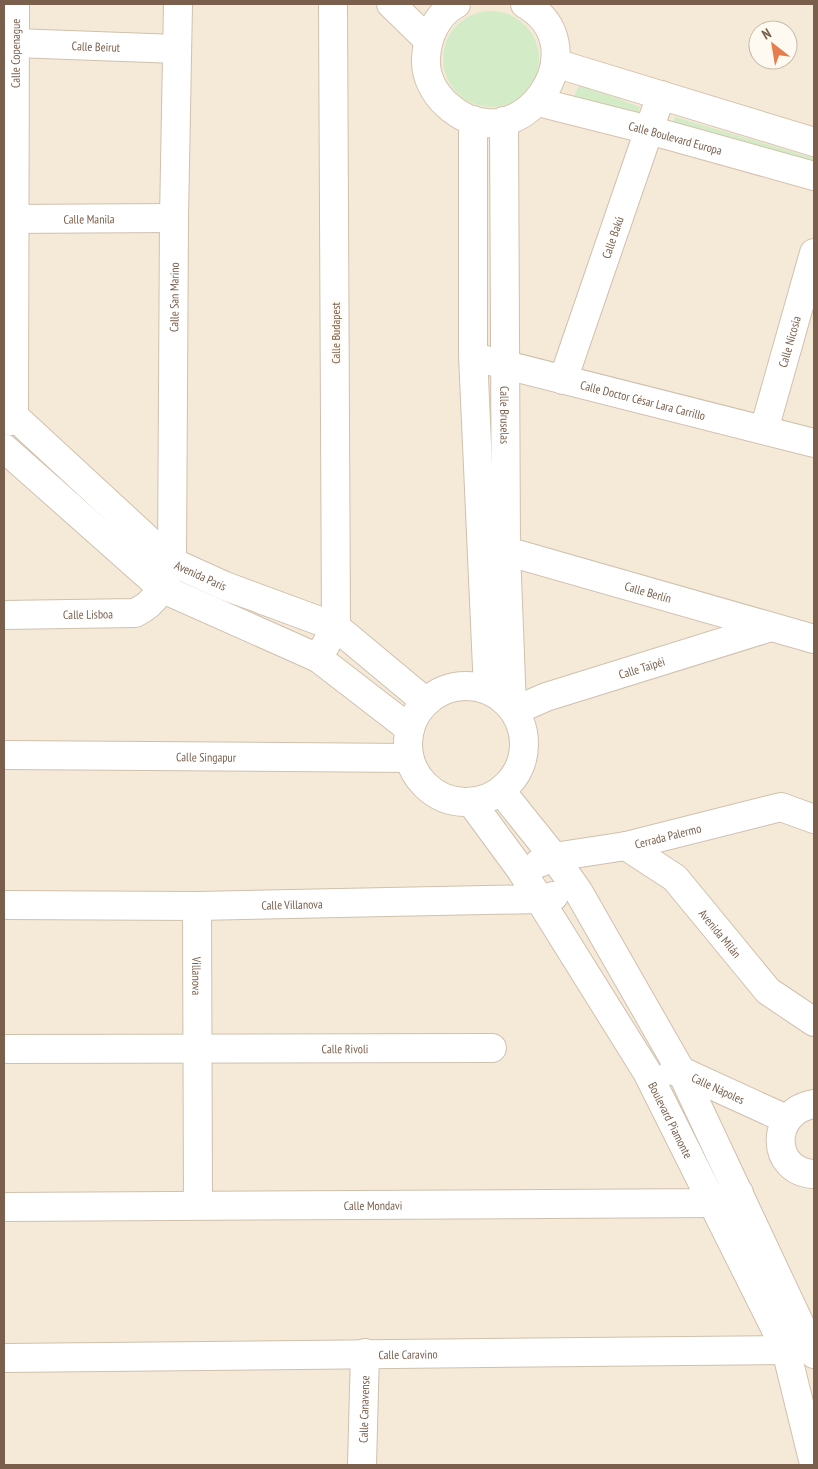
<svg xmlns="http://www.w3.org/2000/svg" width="818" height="1469" font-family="'PT Sans Narrow',sans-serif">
<rect width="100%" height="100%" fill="#fdf7ea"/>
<!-- residential -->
<path fill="#f5ead8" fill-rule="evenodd" d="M4,4H814V1465H4ZM758,30H788V60H758Z"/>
<!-- green -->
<g fill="#d3ecc7">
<circle cx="491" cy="59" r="48"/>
<path d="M580,84L640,107L638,113L574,96Z"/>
<path d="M675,117L814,158V165L672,124Z"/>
</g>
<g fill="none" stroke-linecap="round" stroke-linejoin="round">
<defs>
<g id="minor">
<path id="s1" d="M15,43L177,49"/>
<path d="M473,120V355L488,690"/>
<path id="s2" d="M504,121L506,551L512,708"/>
<path id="s3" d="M4,219L174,218"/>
<path id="s4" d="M486,360L814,443"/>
<path id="s5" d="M563,380L661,95"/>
<path id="s6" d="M4,402L14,416L172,562L225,586L336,627L426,702"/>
<path id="s7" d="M10,421L14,416L15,4"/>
<path id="s8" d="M764,430L814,253"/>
<path d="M4,448L163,589L318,658L410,729"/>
<path id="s9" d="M488,549L506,551L814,639"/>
<path id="s10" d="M4,615L135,613C158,602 164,585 172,562L174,218L178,4"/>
<path d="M318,658L336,627L333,4"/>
<circle cx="466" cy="744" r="58"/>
<path id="s11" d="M514,711L546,697L771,627"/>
<path id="s12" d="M4,755L409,758"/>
<path d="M501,791L554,857L578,891L681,1071L814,1354"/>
<path id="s13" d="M471,802L521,870L647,1072L786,1350L814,1464"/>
<path id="s14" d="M626,846L675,878L768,991L814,1022"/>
<path id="s15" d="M539,863L554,857L626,846L781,807L814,819"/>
<path id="s16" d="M4,905L197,906L540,899L554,896"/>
<path id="s17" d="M197,906L198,1205"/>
<path id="s18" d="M4,1049L492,1048"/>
<path id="s19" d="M673,1071H681L786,1119"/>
<path d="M814,1104C769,1111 770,1172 814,1174"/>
<path id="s20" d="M4,1207L712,1203L739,1193"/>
<path id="s21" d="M4,1358L786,1350L812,1347"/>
<path id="s22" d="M362,1465L365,1353"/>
</g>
<g id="secondary">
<path d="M391,4L428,40"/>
<path d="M456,4C437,14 427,37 426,58C425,76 434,93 447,105C518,169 602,48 525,4"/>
<path d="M555,63L814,142"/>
<path id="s23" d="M538,102L649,130L814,176"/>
</g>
</defs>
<!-- minor casing -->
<use href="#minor" stroke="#d0c0ae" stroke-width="30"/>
<!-- secondary casing -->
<use href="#secondary" stroke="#d6c2ae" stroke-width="30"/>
<!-- minor -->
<use href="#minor" stroke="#fff" stroke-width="28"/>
<!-- secondary -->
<use href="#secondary" stroke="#fff" stroke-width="28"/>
</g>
<g text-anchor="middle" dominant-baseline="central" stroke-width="4" stroke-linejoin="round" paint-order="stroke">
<!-- street labels -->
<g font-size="12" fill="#795f4c" stroke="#fffaf1">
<text stroke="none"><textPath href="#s1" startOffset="81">Calle Beirut</textPath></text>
<text stroke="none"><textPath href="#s7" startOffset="369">Calle Copenague</textPath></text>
<text stroke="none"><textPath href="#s23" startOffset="142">Calle Boulevard Europa</textPath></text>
<text stroke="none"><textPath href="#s3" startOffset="85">Calle Manila</textPath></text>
<text stroke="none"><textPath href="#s5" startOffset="151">Calle Bakú</textPath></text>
<text stroke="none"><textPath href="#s10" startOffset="461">Calle San Marino</textPath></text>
<text transform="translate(335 333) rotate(-90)">Calle Budapest</text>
<text stroke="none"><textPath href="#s8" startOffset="92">Calle Nicosia</textPath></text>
<text stroke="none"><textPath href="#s4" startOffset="162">Calle Doctor César Lara Carrillo</textPath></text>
<text stroke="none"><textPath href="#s2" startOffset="294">Calle Bruselas</textPath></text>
<text stroke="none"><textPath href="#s6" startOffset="264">Avenida París</textPath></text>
<text stroke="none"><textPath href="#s9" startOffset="166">Calle Berlín</textPath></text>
<text stroke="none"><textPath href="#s10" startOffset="84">Calle Lisboa</textPath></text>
<text stroke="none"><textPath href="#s11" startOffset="135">Calle Taipéi</textPath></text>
<text stroke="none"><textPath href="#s12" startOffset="202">Calle Singapur</textPath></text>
<text stroke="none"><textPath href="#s15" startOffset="132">Cerrada Palermo</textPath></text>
<text stroke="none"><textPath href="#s16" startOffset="288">Calle Villanova</textPath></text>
<text stroke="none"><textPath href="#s14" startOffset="130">Avenida Milán</textPath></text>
<text stroke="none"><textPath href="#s17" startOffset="70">Villanova</textPath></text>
<text stroke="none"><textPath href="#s18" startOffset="341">Calle Rivoli</textPath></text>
<text stroke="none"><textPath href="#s19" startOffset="49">Calle Nápoles</textPath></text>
<text stroke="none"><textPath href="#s13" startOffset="376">Boulevard Piamonte</textPath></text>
<text stroke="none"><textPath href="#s20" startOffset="369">Calle Mondavi</textPath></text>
<text stroke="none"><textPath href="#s21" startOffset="404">Calle Caravino</textPath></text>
<text stroke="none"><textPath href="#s22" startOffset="56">Calle Canavense</textPath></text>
</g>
</g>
<!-- border -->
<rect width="818" height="1469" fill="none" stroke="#795f4c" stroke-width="10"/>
<!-- north arrow -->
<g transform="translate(773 45) rotate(329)"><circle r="24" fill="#fffaf1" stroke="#c9bcaf"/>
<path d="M0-4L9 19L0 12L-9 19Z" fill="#e77c4f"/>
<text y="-8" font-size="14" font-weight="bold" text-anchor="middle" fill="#795f4c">N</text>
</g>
</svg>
